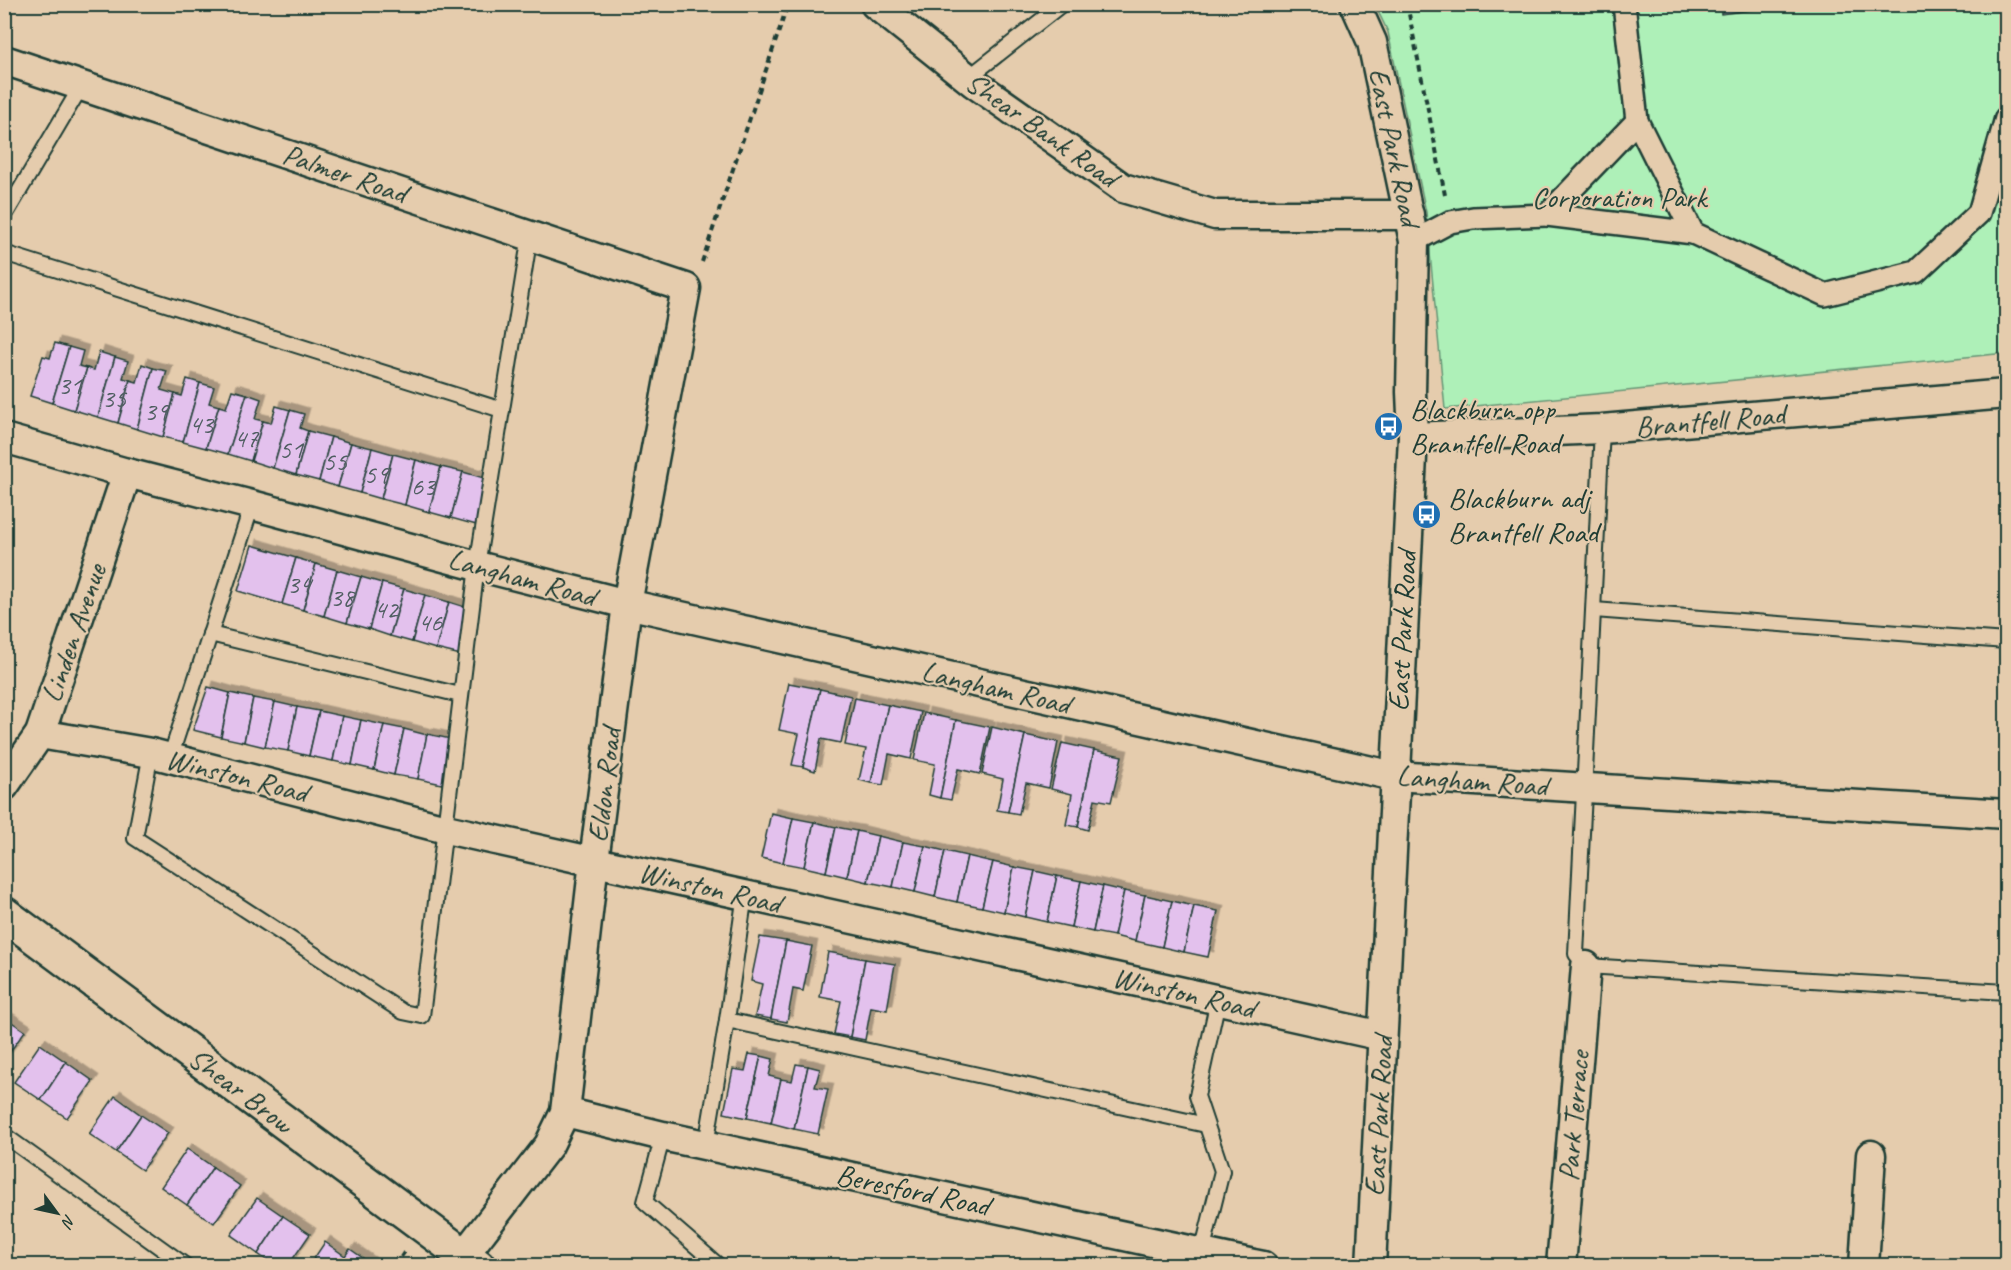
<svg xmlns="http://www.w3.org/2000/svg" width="2011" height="1270" font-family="Caveat,sans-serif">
<defs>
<filter id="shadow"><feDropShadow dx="5.5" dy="-5.5" stdDeviation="0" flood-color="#0004"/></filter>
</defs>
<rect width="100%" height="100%" fill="#e5ccad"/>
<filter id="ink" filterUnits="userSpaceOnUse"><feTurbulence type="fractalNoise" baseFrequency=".0167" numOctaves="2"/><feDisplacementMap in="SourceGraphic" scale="12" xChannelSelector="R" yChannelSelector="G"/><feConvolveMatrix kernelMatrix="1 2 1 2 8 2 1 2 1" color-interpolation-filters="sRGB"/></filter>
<g filter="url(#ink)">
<!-- green -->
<path fill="#aef0b8" stroke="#669676" stroke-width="1.5" d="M1375,5H2006V353L1445,409L1426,212L1388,32Z"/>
<!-- building -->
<g fill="#e3c1ed" stroke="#1f3d34" stroke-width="1.5" filter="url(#shadow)">
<path d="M1720,4H1782V6L1721,14Z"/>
<path d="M55,343L69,347L52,403L30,396L43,356L50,358Z"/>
<path d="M69,347L83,351L79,366L87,368L74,410L52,403Z"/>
<path d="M99,352L115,357L98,417L74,410L87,368L94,370Z"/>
<path d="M115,357L128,361L123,378L130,380L118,423L98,417Z"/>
<path d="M142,364L153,368L137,429L118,423L130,380L137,382Z"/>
<path d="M153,368L167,371L161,390L175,394L163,437L137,429Z"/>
<path d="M187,379L200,383L183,442L163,437L175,394L182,396Z"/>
<path d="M200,383L214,387L209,403L219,406L206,448L183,442Z"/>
<path d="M232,390L247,394L228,454L206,448L219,406L226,408Z"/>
<path d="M247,394L261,399L255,419L263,421L251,461L228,454Z"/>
<path d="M276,406L290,410L273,468L251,461L263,421L271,423Z"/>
<path d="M290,410L304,414L300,428L308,431L296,475L273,468Z"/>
<path d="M308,431L331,437L319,481L296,475Z"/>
<path d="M331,437L351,443L338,487L319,481Z"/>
<path d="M351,443L372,448L360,493L338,487Z"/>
<path d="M372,448L393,454L381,499L360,493Z"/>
<path d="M393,454L416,460L405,505L381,499Z"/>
<path d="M416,460L441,467L429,512L405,505Z"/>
<path d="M441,467L463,472L451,518L429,512Z"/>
<path d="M463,472L484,478L480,526L451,518Z"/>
<path d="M252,545L296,558L282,604L238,591Z"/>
<path d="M296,558L316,564L303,610L282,604Z"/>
<path d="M316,564L337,570L324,616L303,610Z"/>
<path d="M337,570L361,577L347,623L324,616Z"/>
<path d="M361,577L382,583L369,629L347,623Z"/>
<path d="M382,583L404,589L390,636L369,629Z"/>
<path d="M404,589L425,595L412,642L390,636Z"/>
<path d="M425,595L449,602L436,649L412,642Z"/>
<path d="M449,602L468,608L461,655L436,649Z"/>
<path d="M789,683L820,689L803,767L792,765L799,734L779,730Z"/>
<path d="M208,687L230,693L221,737L193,730Z"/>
<path d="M820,689L851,696L841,743L821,739L815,771L803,767Z"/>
<path d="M230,693L253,698L244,742L221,737Z"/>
<path d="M253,698L275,702L265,747L244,742Z"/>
<path d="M855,698L888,705L871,783L859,780L866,749L845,745Z"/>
<path d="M275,702L297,707L288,751L265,747Z"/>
<path d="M888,705L921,712L911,759L889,754L883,785L871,783Z"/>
<path d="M297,707L319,711L309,756L288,751Z"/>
<path d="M319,711L342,716L333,761L309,756Z"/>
<path d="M924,713L956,720L940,798L929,795L935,764L914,760Z"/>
<path d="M342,716L361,720L352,765L333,761Z"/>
<path d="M361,720L384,725L374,770L352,765Z"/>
<path d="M956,720L990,727L980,774L958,769L951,800L940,798Z"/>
<path d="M384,725L404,729L394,775L374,770Z"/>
<path d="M992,727L1025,735L1008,812L997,810L1003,779L982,774Z"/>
<path d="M404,729L427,735L418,779L394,775Z"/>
<path d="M427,734L451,739L442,784L418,779Z"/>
<path d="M1025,735L1058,742L1049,788L1026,783L1019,814L1008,812Z"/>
<path d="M1062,743L1094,750L1078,827L1066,825L1072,794L1051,789Z"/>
<path d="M1094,750L1122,756L1111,802L1095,799L1088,830L1078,827Z"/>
<path d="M771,813L793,818L783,863L761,858Z"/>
<path d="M793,818L814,822L804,867L783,863Z"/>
<path d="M814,822L836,827L826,872L804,867Z"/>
<path d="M836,827L857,831L847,877L826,872Z"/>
<path d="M857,831L878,836L868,882L847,877Z"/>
<path d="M878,836L903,842L893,887L868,882Z"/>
<path d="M903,842L925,846L915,892L893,887Z"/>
<path d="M925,846L945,851L935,897L915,892Z"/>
<path d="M945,851L967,856L957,902L935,897Z"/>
<path d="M967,856L993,862L982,907L957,902Z"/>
<path d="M993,862L1014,867L1004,912L982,907Z"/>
<path d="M1014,867L1035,871L1025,917L1004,912Z"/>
<path d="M1035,871L1057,876L1047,922L1025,917Z"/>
<path d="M1057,876L1081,881L1071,927L1047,922Z"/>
<path d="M1081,881L1103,886L1093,932L1071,927Z"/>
<path d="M1103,886L1124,891L1114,936L1093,932Z"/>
<path d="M1124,891L1145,895L1135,941L1114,936Z"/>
<path d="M1145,895L1172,901L1162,947L1135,941Z"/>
<path d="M1172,901L1194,906L1184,952L1162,947Z"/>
<path d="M1194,906L1218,911L1208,957L1184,952Z"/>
<path d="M760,937L786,941L771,1019L755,1016L762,984L751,981Z"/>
<path d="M786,941L812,946L803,991L793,989L787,1022L771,1019Z"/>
<path d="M828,952L865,959L850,1037L834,1034L841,1001L820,997Z"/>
<path d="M865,959L895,964L887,1010L871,1007L865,1040L850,1037Z"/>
<path d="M4,1017L25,1031L4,1060Z"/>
<path d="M40,1044L66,1062L41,1100L14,1082Z"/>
<path d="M749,1054L761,1056L747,1118L724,1113L733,1069L745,1071Z"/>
<path d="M761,1056L773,1059L769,1076L781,1079L771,1123L747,1118Z"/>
<path d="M66,1062L93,1081L67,1118L41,1100Z"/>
<path d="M796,1064L808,1066L794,1129L771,1123L781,1079L792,1081Z"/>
<path d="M808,1066L820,1069L815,1087L828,1089L818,1134L794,1129Z"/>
<path d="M115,1096L141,1115L116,1152L89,1134Z"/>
<path d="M141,1115L168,1133L142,1170L116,1152Z"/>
<path d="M187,1149L213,1167L187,1205L161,1187Z"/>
<path d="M213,1167L240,1186L214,1223L187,1205Z"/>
<path d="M257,1198L283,1216L258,1254L231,1235Z"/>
<path d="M283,1216L310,1234L288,1266H275L258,1254Z"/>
<path d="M325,1242L345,1256L350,1249L370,1263L369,1266H309Z"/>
</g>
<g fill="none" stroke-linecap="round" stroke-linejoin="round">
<defs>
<g id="service">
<path d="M968,78L1062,4"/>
<path d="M4,217L82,85"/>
<path d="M4,253L502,410"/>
<path d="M1602,429L1576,954L1586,966L2006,992"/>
<path d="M1594,610L2006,641"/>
<path d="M210,634L460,695"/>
<path d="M151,753L135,838L403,1012L422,1016L477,566L530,235"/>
<path d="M170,758L252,505"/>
<path d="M727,1020L1206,1125"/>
<path d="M4,1135L186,1266"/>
<path d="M663,1136L645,1202L719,1266"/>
<path d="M706,1145L727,1020L745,894"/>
<path d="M1202,1252L1222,1171L1197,1096L1218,1000"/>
</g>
<g id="pedestrian">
<path d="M1637,121L1693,233L1825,295L1916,272L1979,213L2006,118"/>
<path d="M1547,215L1693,233"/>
<path d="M1414,241L1450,222L1473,218L1547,215L1637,121L1624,4"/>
</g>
<g id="minor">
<path d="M875,4L974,83L1123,188L1215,215H1409"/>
<path d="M1355,4L1372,42L1414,241L1411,392L1413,437L1371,1266"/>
<path d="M4,60L686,288L627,604L594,861L565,1112L549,1145L464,1255"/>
<path d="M1413,437L1602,429L2006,394"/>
<path d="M4,438L127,473L252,505L477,566L627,604L1394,776L2006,814"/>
<path d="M40,734L151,753L446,829L1382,1036"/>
<path d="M4,786L40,734L127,473"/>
<path d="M565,1112L663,1136L1263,1266"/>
<path d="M1561,1266L1586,966"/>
<path d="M1864,1266L1871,1155"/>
</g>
<path id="secondary" d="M4,914L478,1266"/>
</defs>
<!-- service casing -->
<use href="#service" stroke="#1f3d34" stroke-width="18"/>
<!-- pedestrian casing -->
<use href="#pedestrian" stroke="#1f3d34" stroke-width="26"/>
<!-- minor casing -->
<use href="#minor" stroke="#1f3d34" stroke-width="33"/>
<!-- secondary casing -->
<use href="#secondary" stroke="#1f3d34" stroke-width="38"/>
<!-- path -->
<g stroke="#1f3d34" stroke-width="4" stroke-dasharray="6 4.5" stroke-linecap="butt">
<path d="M1407,4L1445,195"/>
<path d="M702,262L788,4"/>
<path d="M129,1266L136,1256"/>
<path d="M395,1266L405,1251"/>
</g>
<!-- service -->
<use href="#service" stroke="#e5ccad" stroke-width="14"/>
<!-- pedestrian -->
<use href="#pedestrian" stroke="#e5ccad" stroke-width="21"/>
<!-- minor -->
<use href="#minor" stroke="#e5ccad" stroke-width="28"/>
<!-- secondary -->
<use href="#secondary" stroke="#e5ccad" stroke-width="33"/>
</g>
</g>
<!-- icons -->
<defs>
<symbol id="bus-disc" viewBox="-11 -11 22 22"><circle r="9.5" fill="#1f6fb2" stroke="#e5ccad"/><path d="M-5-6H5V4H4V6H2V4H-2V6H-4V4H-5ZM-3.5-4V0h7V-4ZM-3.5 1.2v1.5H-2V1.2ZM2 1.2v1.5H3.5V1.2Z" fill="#fff"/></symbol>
</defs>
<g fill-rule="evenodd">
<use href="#bus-disc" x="1372" y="410" width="33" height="33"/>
<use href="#bus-disc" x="1410" y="498" width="33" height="33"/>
</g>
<g text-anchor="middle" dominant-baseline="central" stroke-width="4.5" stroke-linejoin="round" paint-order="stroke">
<!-- number labels -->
<g font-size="27" fill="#505e62">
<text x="70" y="385">31</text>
<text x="114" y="398">35</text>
<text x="156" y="411">39</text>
<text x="201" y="424">43</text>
<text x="246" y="438">47</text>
<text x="291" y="449">51</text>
<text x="335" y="461">55</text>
<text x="376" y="474">59</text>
<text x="423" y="486">63</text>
<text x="299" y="584">34</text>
<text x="342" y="597">38</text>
<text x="386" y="609">42</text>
<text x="430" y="622">46</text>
</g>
<!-- street labels -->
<g font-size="30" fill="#1f3d34" stroke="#e5ccad">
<text transform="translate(1042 129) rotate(35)">Shear Bank Road</text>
<text transform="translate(1395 147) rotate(78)">East Park Road</text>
<text transform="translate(345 173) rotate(19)">Palmer Road</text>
<text transform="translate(1710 420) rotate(-5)">Brantfell Road</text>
<text transform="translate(522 577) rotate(15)">Langham Road</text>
<text transform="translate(1402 631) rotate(-87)">East Park Road</text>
<text transform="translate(73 633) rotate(-71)">Linden Avenue</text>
<text transform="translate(996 687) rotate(13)">Langham Road</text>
<text transform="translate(237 775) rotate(14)">Winston Road</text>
<text transform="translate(1472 780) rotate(4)">Langham Road</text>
<text transform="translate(604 785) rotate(-83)">Eldon Road</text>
<text transform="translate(710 887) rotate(13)">Winston Road</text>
<text transform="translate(1184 992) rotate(13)">Winston Road</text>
<text transform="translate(241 1090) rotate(37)">Shear Brow</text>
<text transform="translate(1378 1116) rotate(-87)">East Park Road</text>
<text transform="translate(1573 1116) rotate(-85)">Park Terrace</text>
<text transform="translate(913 1190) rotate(12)">Beresford Road</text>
</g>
<!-- park labels -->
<g font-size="30" fill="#26463b" stroke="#e5ccad">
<text x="1619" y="197">Corporation Park</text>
</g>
<!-- poi labels -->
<g font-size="30" fill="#1f3d34" stroke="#e5ccad" text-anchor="start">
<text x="1410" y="409">Blackburn opp<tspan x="1410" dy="34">Brantfell Road</tspan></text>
<text x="1448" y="498">Blackburn adj<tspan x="1448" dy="34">Brantfell Road</tspan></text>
</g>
</g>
<!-- margin -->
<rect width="2011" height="1270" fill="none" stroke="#e5ccad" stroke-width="24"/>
<rect x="12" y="12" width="1987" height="1246" fill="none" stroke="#1f3d34" stroke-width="2" filter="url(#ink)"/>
<!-- north arrow -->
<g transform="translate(57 1213) rotate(123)" stroke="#e5ccad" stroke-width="4.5" paint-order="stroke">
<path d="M0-4.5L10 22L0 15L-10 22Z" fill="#1f3d34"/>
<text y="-9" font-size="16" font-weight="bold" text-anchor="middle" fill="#1f3d34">N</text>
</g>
</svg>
